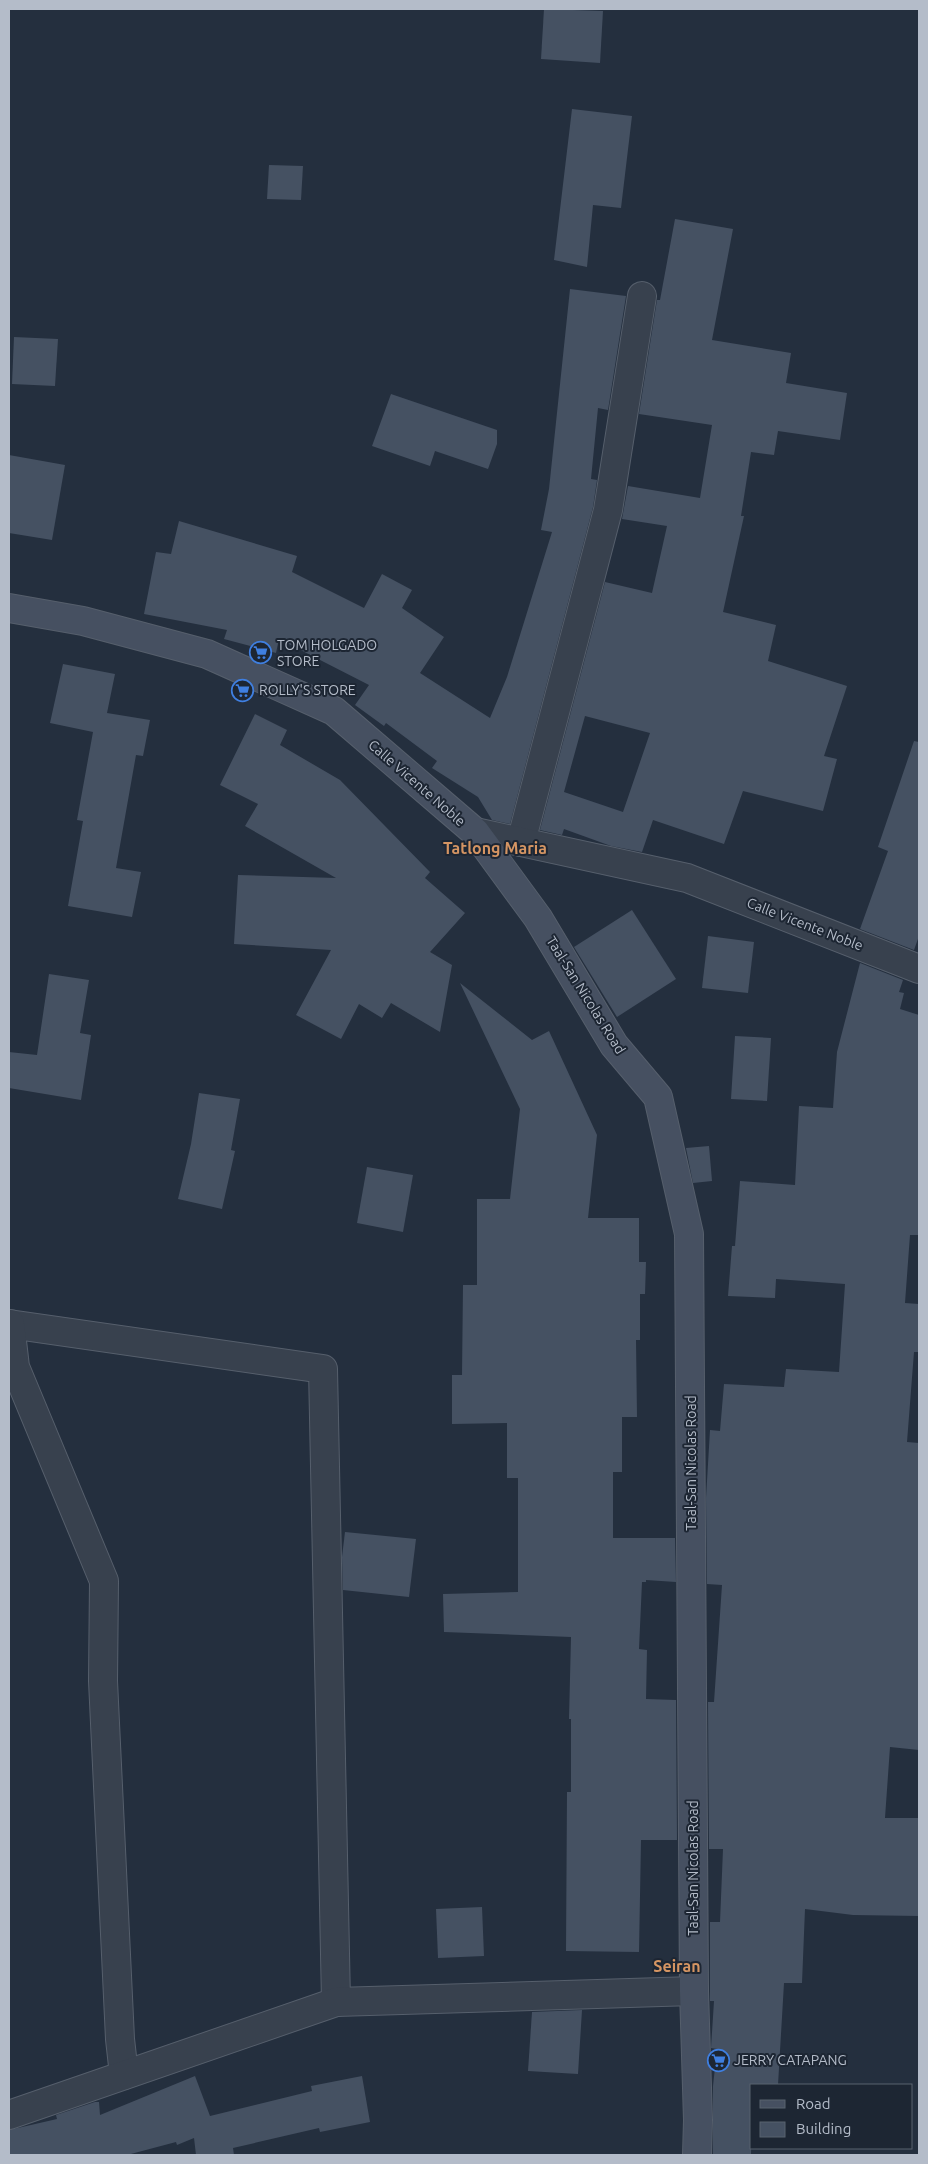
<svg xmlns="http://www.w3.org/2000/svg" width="928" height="2164" font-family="Ubuntu,sans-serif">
<rect width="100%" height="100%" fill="#242f3e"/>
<!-- building -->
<g fill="#455162" fill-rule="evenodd">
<path d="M544,9L603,11L600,63L541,59Z"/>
<path d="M572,109L632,116L621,208L593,205L587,267L554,260Z"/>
<path d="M269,165L303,166L301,200L267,199Z"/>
<path d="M675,219L733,229L712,340L791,353L786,383L847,393L840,440L778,431L774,455L751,452L741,516H744L723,612L776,625L768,661L847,686L824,756L837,759L823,811L743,791L724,844L653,820L642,852L611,846L564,829L562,835L540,830L605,582L652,593L667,526L622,519L628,486L700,498L712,425L639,414L657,300H660ZM585,716L650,733L623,812L564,792Z"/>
<path d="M570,289L626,296L608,410L598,408L591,479L597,480L593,507L510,824L492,820L478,797L432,768L437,761L386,723L384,726L355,705L369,685L279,639L276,653L224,639L227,630L144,614L156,552L171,554L179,521L297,556L292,572L364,608L382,574L412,590L402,608L444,637L420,673L490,718L507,677L552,532L541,530L549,489Z"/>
<path d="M14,337L58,339L55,386L12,384Z"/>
<path d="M391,394L497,430V444L488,469L435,451L430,466L372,446Z"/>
<path d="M9,455L65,465L52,540L9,533Z"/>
<path d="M63,664L115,674L107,713L150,720L143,756L136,755L116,868L141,872L132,917L68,906L83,821L77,820L93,732L50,723Z"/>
<path d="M255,714L287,730L280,745L340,780L430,872L425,878L465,913L430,952L452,965L440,1032L391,1003L382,1018L359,1004L341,1039L296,1015L331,950L234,944L238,875L336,878L245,826L258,804L220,785Z"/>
<path d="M914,741L919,742V936L914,950L860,929L888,851L878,847Z"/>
<path d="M632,910L676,979L617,1017L574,947Z"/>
<path d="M708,936L754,942L748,993L702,988Z"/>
<path d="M860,963L903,980L899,992L904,993L900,1009L919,1015V1235H910L905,1303L919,1304V1352H914L907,1442L919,1443V1750L890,1747L885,1818H919V1916L853,1915L805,1909L802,1983H784L778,2085H752L751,2155H713V2086L717,2049L711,2048L714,2001H710V1922H720L723,1849H709L708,1702H714L722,1585L707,1584L706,1498L710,1430L720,1431L724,1384L784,1387L786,1369L839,1372L845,1284L776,1279L775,1298L728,1296L732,1246H735L740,1181L795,1185L799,1106L833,1108L837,1052Z"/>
<path d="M49,974L89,980L80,1033L91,1035L81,1100L9,1088V1052L37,1055Z"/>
<path d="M460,983L532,1040L549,1031L597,1135L588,1218H639V1262H646L645,1294H640V1340H636L637,1417H622V1472H613V1538H675L676,1582L646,1580V1582H642L639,1649L647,1650L646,1699L676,1700L677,1840H641L639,1952L566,1951L567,1792H571V1719H569L571,1637L444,1632L443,1594L518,1592V1478H507V1423L452,1424V1375H462L463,1285H477V1199H510L520,1109Z"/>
<path d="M735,1036L771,1038L767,1101L731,1099Z"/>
<path d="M199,1093L240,1099L231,1150L235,1151L222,1209L178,1199L191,1144Z"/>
<path d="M709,1146L712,1181L693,1183L686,1148Z"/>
<path d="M367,1167L413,1175L403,1232L357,1223Z"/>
<path d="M345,1532L416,1539L409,1597L343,1590L342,1557Z"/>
<path d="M482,1907L484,1956L438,1958L436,1909Z"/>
<path d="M582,2010L578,2074L528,2071L532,2012Z"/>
<path d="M195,2076L210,2116L312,2091L311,2086L362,2076L370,2122L320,2132L319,2128L233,2148L234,2155H196L194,2138L177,2145L176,2142L127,2155H9V2130L57,2119L56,2115L95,2102H99L100,2115Z"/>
</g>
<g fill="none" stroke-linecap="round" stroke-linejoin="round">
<defs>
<g id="minor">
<path d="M521,842L608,510L642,296"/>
<path d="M9,1324L323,1369L336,2002"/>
<path d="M10,1324L15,1367L104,1581L103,1681L120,2039L124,2075"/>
<path d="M9,2115L336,2002L694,1991"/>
</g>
<path id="tertiary" d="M475,832L687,878L919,969"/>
<path id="secondary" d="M9,608L83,621L207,654L334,711L475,832L538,918L614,1045L658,1097L689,1234L694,1991L698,2120L697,2155"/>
</defs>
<!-- minor casing -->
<use href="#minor" stroke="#565f6c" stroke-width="30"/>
<!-- tertiary casing -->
<use href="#tertiary" stroke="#565f6c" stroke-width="30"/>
<!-- secondary casing -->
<use href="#secondary" stroke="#565f6c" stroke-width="30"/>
<!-- minor -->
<use href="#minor" stroke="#38414e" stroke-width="28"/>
<!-- tertiary -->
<use href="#tertiary" stroke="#38414e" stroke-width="28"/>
<!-- secondary -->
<use href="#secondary" stroke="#465061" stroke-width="28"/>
</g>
<!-- icons -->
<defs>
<symbol id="supermarket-ring" viewBox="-11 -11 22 22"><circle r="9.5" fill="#1d2633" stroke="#3f7fe0" stroke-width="1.5"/><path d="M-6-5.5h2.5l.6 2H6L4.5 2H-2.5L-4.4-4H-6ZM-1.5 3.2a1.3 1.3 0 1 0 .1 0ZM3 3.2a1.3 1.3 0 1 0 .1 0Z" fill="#3f7fe0"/></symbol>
</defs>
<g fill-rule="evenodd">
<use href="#supermarket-ring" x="248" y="640" width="25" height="25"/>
<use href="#supermarket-ring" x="230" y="678" width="25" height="25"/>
<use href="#supermarket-ring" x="706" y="2048" width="25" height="25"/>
</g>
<g text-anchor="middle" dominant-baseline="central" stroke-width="4" stroke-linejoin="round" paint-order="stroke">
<!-- poi labels -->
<g font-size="14" fill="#b4bcc9" stroke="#1d2633" text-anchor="start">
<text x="277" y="645">TOM HOLGADO<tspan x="277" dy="16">STORE</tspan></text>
<text x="259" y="690">ROLLY'S STORE</text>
<text x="734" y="2060">JERRY CATAPANG</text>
</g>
<!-- street labels -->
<g font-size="14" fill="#b4bcc9" stroke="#1d2633">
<text transform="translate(417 783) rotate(41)">Calle Vicente Noble</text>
<text transform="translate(805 924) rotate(21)">Calle Vicente Noble</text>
<text transform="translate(586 995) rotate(58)">Taal-San Nicolas Road</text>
<text transform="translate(691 1463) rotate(-90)">Taal-San Nicolas Road</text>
<text transform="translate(693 1868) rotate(-90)">Taal-San Nicolas Road</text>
</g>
<!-- quarter labels -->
<g font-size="16" font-weight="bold" fill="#d59563" stroke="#1d2633">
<text x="495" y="848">Tatlong Maria</text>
<text x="677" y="1966">Seiran</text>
</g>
</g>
<!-- border -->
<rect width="928" height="2164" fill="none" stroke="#b4bcc9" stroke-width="20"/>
<!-- legend -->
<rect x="750" y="2084" width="162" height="65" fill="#1d2633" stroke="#59626f"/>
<rect x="760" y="2100" width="25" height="8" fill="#465061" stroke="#59626f"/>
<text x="796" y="2109" font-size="15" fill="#b4bcc9">Road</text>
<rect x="760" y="2122" width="25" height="15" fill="#455162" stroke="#59626f"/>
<text x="796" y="2134" font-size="15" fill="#b4bcc9">Building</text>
</svg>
